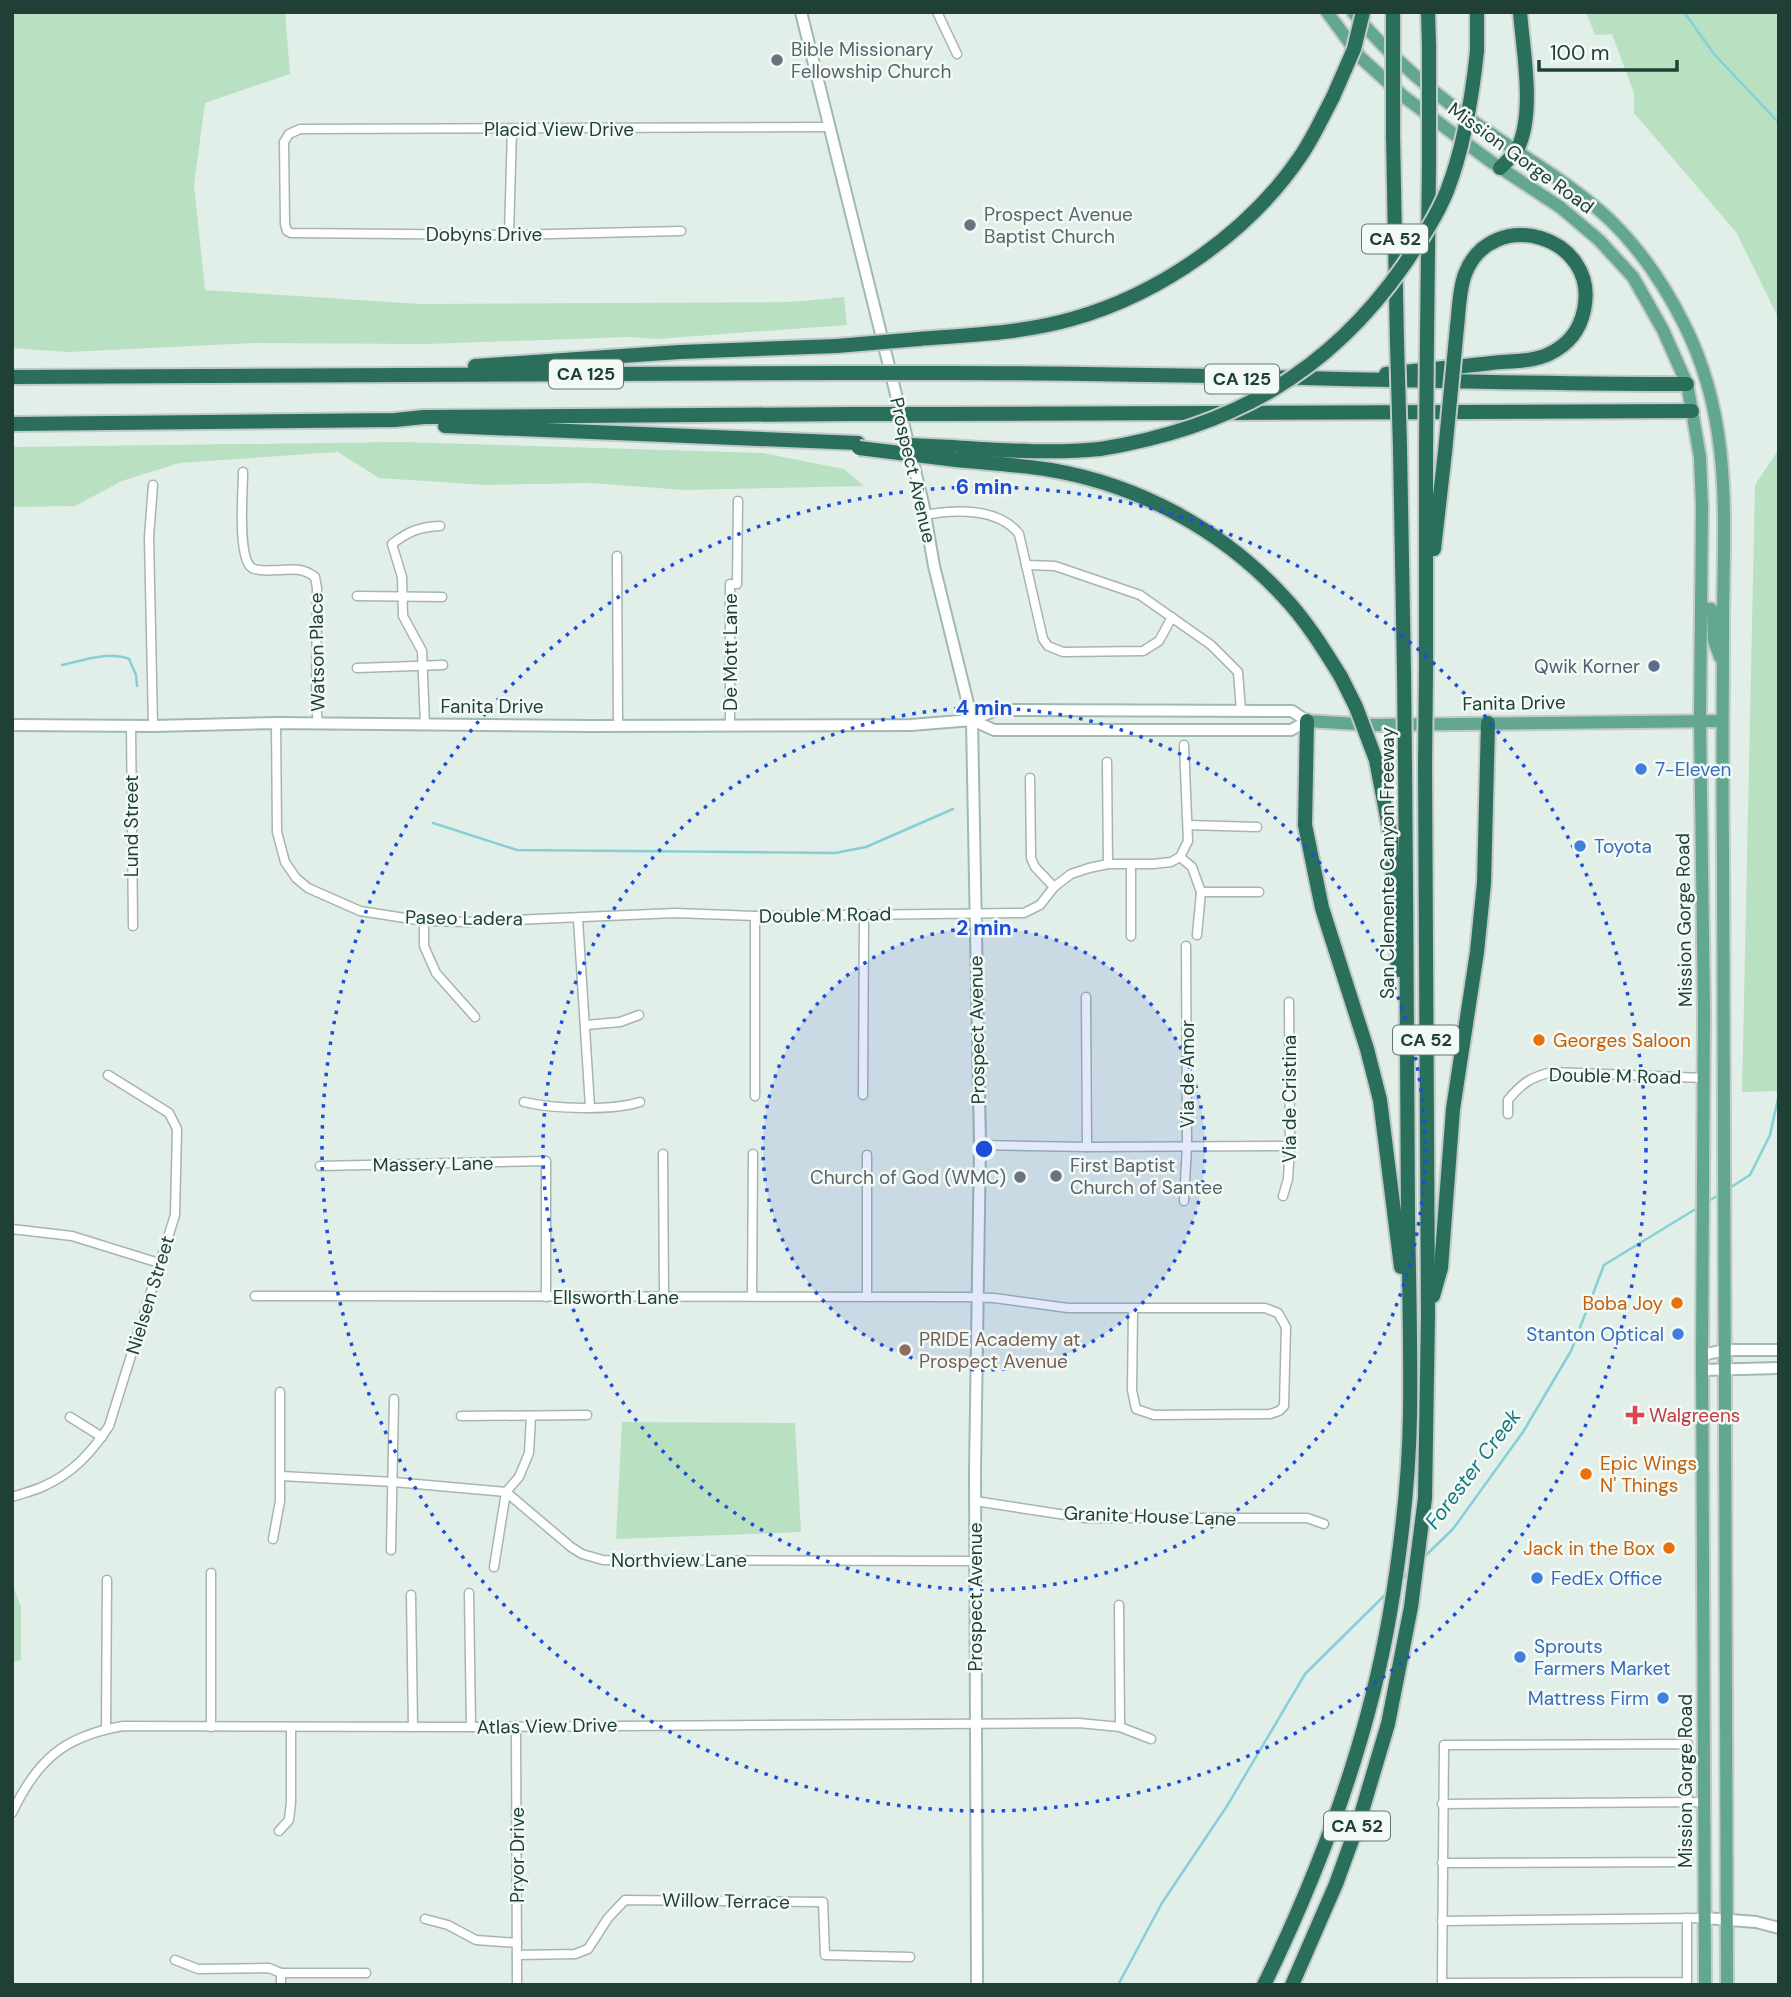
<svg xmlns="http://www.w3.org/2000/svg" width="1791" height="1997" font-family="'DM Sans',sans-serif">
<rect width="100%" height="100%" fill="#e2eee8"/>
<!-- green -->
<g fill="#b9e1c1">
<path d="M12,12H285L290,74L205,103L194,185L205,290L421,304L791,302L844,297L847,325L657,339L629,337L426,344L254,343L68,352L12,348Z"/>
<path d="M1586,12H1779V319L1736,232L1634,113V93L1612,34L1595,35Z"/>
<path d="M401,442L763,453L844,469L864,486L684,490L591,483L486,485L379,478L338,452L179,463L122,481L75,506L12,507V447Z"/>
<path d="M1779,449V1091L1742,1092L1755,485Z"/>
<path d="M622,1422L795,1423L801,1532L616,1539Z"/>
<path d="M12,1584L21,1607V1660L12,1662Z"/>
</g>
<g fill="none" stroke-linecap="round" stroke-linejoin="round">
<!-- stream -->
<g stroke="#85d0d7" stroke-width="2.5">
<path d="M1684,12L1714,54L1779,123"/>
<path d="M62,665C85,660 107,651 129,659L136,675L137,686"/>
<path d="M433,823L517,850L835,853L866,847L953,809"/>
<path d="M1728,1189L1750,1175L1770,1135L1779,1094"/>
<path d="M1707,1202L1720,1194"/>
<path d="M1423,1558L1453,1529L1523,1432L1571,1351L1604,1265L1699,1207"/>
<path d="M1401,1580L1411,1570"/>
<path d="M1118,1985L1162,1903L1227,1806L1305,1674L1388,1592"/>
</g>
<defs>
<g id="street">
<path d="M937,12L957,54"/>
<path d="M681,231L509,235L291,233L287,231L285,224L284,142L289,134L300,129L830,127"/>
<path d="M509,235L512,129"/>
<path d="M243,472C243,490 237,558 252,568C259,572 270,570 279,570C293,569 303,568 315,577L317,588L316,705L318,724"/>
<path d="M153,485L149,537L153,726"/>
<path d="M925,515C955,509 999,508 1019,534L1043,639L1048,646L1063,652L1143,651L1159,641L1172,617"/>
<path d="M617,556L618,725"/>
<path d="M1026,565L1055,566L1140,595L1211,645L1238,672L1241,711"/>
<path d="M357,596L442,597"/>
<path d="M357,668L443,665"/>
<path d="M276,723L277,832L285,862L296,878L308,888L360,911L424,921L468,922L675,913L755,916L1024,913L1040,905L1054,887L1071,874L1089,868L1108,864H1153L1171,862L1180,857L1188,841L1184,745"/>
<path d="M425,725L422,651L403,616L402,577L392,544C409,531 419,527 440,526"/>
<path d="M730,725V584H737L738,501"/>
<path d="M131,726L133,926"/>
<path d="M1107,762L1108,864"/>
<path d="M1030,778L1031,858L1035,867L1054,887"/>
<path d="M1188,825L1257,827"/>
<path d="M1180,857L1192,867L1201,892H1259"/>
<path d="M755,916V1096"/>
<path d="M578,919L590,1107"/>
<path d="M424,921V946L436,973L475,1017"/>
<path d="M1197,935L1201,892"/>
<path d="M1131,936V865"/>
<path d="M1086,997L1087,1147"/>
<path d="M586,1025L620,1022L639,1015"/>
<path d="M863,1095L864,915"/>
<path d="M524,1102C554,1109 612,1111 640,1102"/>
<path d="M1508,1114V1100C1522,1083 1531,1077 1552,1072L1704,1078"/>
<path d="M980,1145L1087,1147L1290,1146"/>
<path d="M663,1154L664,1296"/>
<path d="M867,1155V1297"/>
<path d="M320,1166L546,1161V1297"/>
<path d="M1283,1196L1288,1179L1290,1146L1289,1002"/>
<path d="M1184,1201L1187,1145L1186,946"/>
<path d="M12,1229L72,1236L159,1263"/>
<path d="M255,1296L966,1297L994,1298L1068,1308H1265L1278,1313L1286,1327L1284,1406L1279,1411L1270,1414L1154,1415L1136,1409L1132,1390L1133,1309"/>
<path d="M752,1296L753,1154"/>
<path d="M461,1416L587,1415"/>
<path d="M70,1417L102,1437"/>
<path d="M281,1476L394,1482L506,1492L571,1547L582,1554L603,1560L975,1561"/>
<path d="M12,1497C23,1493 34,1491 44,1486C73,1473 92,1452 109,1426L175,1215L177,1129L169,1113L108,1075"/>
<path d="M975,1501L1085,1518H1307L1324,1524"/>
<path d="M273,1539L280,1501V1392"/>
<path d="M391,1550L394,1399"/>
<path d="M494,1567L506,1492L519,1477L529,1453L531,1416"/>
<path d="M211,1573V1727"/>
<path d="M469,1593L471,1727"/>
<path d="M411,1595L413,1727"/>
<path d="M1119,1605L1120,1727"/>
<path d="M516,1726L517,1985"/>
<path d="M106,1729L107,1580"/>
<path d="M1442,1804L1704,1802"/>
<path d="M12,1813C37,1760 64,1736 123,1726L471,1727L1079,1723L1120,1727L1151,1739"/>
<path d="M279,1831L289,1820L291,1802V1727"/>
<path d="M1442,1863L1687,1862L1688,1744L1444,1745L1442,1983L1687,1982V1918"/>
<path d="M425,1919L448,1925L476,1940L517,1943"/>
<path d="M1442,1921L1705,1918"/>
<path d="M517,1955L575,1954L588,1949L608,1918L625,1900L823,1902L825,1955L910,1957"/>
<path d="M175,1960L198,1969L269,1968L281,1973H366"/>
<path d="M281,1985V1973"/>
</g>
<g id="secondary">
<path d="M801,12L923,503L934,566L972,720L980,1145L975,1472L977,1985"/>
<path d="M12,725L153,726L276,723L590,726L911,725L972,720L996,710L1292,711L1307,721L1291,730H994L972,720"/>
<path d="M1702,1355L1725,1350H1779"/>
<path d="M1703,1370L1779,1368"/>
<path d="M1705,1918L1756,1922L1779,1928"/>
</g>
<g id="primary">
<path d="M1327,12L1361,58L1403,96L1490,161L1560,207L1599,240L1633,277L1663,330L1687,384L1692,411L1700,457L1702,507L1700,720L1704,1012L1702,1355L1705,1985"/>
<path d="M1353,12C1393,61 1445,103 1497,138C1535,164 1576,188 1610,220C1640,249 1665,286 1684,324C1732,419 1724,513 1723,617C1723,695 1722,773 1723,852C1726,1229 1726,1607 1727,1985"/>
<path d="M1701,608L1711,609L1713,611L1714,641L1720,657"/>
<path d="M1307,721L1374,725L1722,721"/>
</g>
<g id="highway">
<path d="M1393,12V34"/>
<path d="M1428,12L1429,46"/>
<path d="M1477,12V51"/>
<path d="M1393,136L1397,343"/>
<path d="M1500,168C1506,162 1514,155 1518,148C1535,111 1523,51 1520,12"/>
<path d="M1427,338L1429,164"/>
<path d="M919,339C970,335 1023,333 1072,319C1161,294 1251,231 1302,154C1314,136 1323,116 1333,97"/>
<path d="M475,366L680,352L837,346"/>
<path d="M930,373C1182,372 1434,384 1687,384"/>
<path d="M1386,374C1421,370 1456,367 1492,363C1510,361 1532,362 1549,354C1568,345 1580,330 1584,310C1600,236 1492,204 1465,274C1459,290 1459,310 1457,327"/>
<path d="M12,377L839,373"/>
<path d="M939,414L1692,411"/>
<path d="M12,424L395,420L424,417L852,414"/>
<path d="M445,426L858,443"/>
<path d="M952,447C1001,450 1050,454 1100,449"/>
<path d="M1400,448L1404,672"/>
<path d="M956,460C987,463 1020,465 1051,470C1139,485 1222,530 1282,595C1306,620 1323,648 1341,677"/>
<path d="M1434,549L1445,452"/>
<path d="M1426,672V450"/>
<path d="M1307,721L1305,825L1322,908L1367,1049L1380,1100L1401,1267"/>
<path d="M1376,760L1391,838L1398,970"/>
<path d="M1433,1296L1441,1268L1453,1109L1477,952L1484,883L1488,723"/>
<path d="M1264,1985C1321,1868 1368,1741 1390,1613C1401,1548 1409,1481 1410,1415C1411,1348 1409,1281 1408,1215C1408,1065 1406,915 1405,765"/>
<path d="M1292,1985L1336,1884L1360,1818L1388,1724L1411,1607L1425,1498L1428,1315L1425,765"/>
</g>
</defs>
<!-- street casing -->
<use href="#street" stroke="#a4b6af" stroke-width="11"/>
<!-- secondary casing -->
<use href="#secondary" stroke="#9fbaaf" stroke-width="14"/>
<!-- primary casing -->
<use href="#primary" stroke="#c1cac7" stroke-width="16"/>
<!-- highway casing -->
<use href="#highway" stroke="#c1cac7" stroke-width="18"/>
<!-- street -->
<use href="#street" stroke="#fff" stroke-width="8"/>
<!-- secondary -->
<use href="#secondary" stroke="#fff" stroke-width="10"/>
<!-- primary -->
<use href="#primary" stroke="#63a791" stroke-width="12"/>
<!-- highway -->
<use href="#highway" stroke="#296f5c" stroke-width="14"/>
<defs>
<g id="highway-bridge">
<path d="M1429,46V164"/>
<path d="M1333,97L1354,49L1363,12"/>
<path d="M1393,136V34"/>
<path d="M1397,343L1400,448"/>
<path d="M837,346L919,339"/>
<path d="M839,373H930"/>
<path d="M852,414H939"/>
<path d="M909,445L952,447"/>
<path d="M859,448L956,460"/>
<path d="M1100,449C1230,428 1328,374 1404,265C1420,241 1436,218 1447,191C1464,147 1472,99 1477,51"/>
<path d="M1426,450L1427,338"/>
<path d="M1445,452L1457,327"/>
<path d="M1404,672L1405,765"/>
<path d="M1341,677L1356,707L1376,760"/>
<path d="M1425,765L1426,672"/>
</g>
</defs>
<!-- highway-bridge casing -->
<use href="#highway-bridge" stroke="#c1cac7" stroke-width="18" stroke-linecap="butt"/>
<!-- highway-bridge -->
<use href="#highway-bridge" stroke="#296f5c" stroke-width="14"/>
</g>
<!-- distance rings -->
<circle cx="984" cy="1149" r="221" fill="#1d4ed8" fill-opacity=".12"/>
<g fill="none" stroke="#1d4ed8" stroke-width="3.5" stroke-dasharray="3.5 7">
<circle cx="984" cy="1149" r="221"/>
<circle cx="984" cy="1149" r="441"/>
<circle cx="984" cy="1149" r="662"/>
</g>
<!-- markers -->
<g fill="#6b7280" stroke="#f3faf6" stroke-width="2.5">
<circle cx="777" cy="60" r="7"/>
<circle cx="970" cy="225" r="7"/>
<circle cx="1056" cy="1176" r="7"/>
<circle cx="1020" cy="1177" r="7"/>
</g>
<circle fill="#5c6f8a" stroke="#f3faf6" stroke-width="2.5" cx="1654" cy="666" r="7"/>
<g fill="#3f7fe0" stroke="#f3faf6" stroke-width="2.5">
<circle cx="1641" cy="769" r="7"/>
<circle cx="1580" cy="846" r="7"/>
<circle cx="1678" cy="1334" r="7"/>
<circle cx="1537" cy="1578" r="7"/>
<circle cx="1520" cy="1657" r="7"/>
<circle cx="1663" cy="1698" r="7"/>
</g>
<g fill="#e8710a" stroke="#f3faf6" stroke-width="2.5">
<circle cx="1539" cy="1040" r="7"/>
<circle cx="1677" cy="1303" r="7"/>
<circle cx="1586" cy="1474" r="7"/>
<circle cx="1669" cy="1548" r="7"/>
</g>
<circle fill="#8d6e63" stroke="#f3faf6" stroke-width="2.5" cx="905" cy="1350" r="7"/>
<path fill="#e0444e" stroke="#f3faf6" stroke-width="2.5" d="M1631.5 1404.5h7v7h7v7h-7v7h-7v-7h-7v-7h7z"/>
<g text-anchor="middle" dominant-baseline="central" stroke-width="5" stroke-linejoin="round" paint-order="stroke">
<!-- shield labels -->
<g fill="#f3faf6" stroke="#5f7870" stroke-width="2">
<rect x="1362" y="224.5" width="66" height="29" rx="5"/>
<rect x="549" y="359.5" width="74" height="29" rx="5"/>
<rect x="1205" y="364.5" width="74" height="29" rx="5"/>
<rect x="1393" y="1025.5" width="66" height="29" rx="5"/>
<rect x="1324" y="1811.5" width="66" height="29" rx="5"/>
</g>
<g font-size="18" font-weight="bold" fill="#204036">
<text x="1395" y="239">CA 52</text>
<text x="586" y="374">CA 125</text>
<text x="1242" y="379">CA 125</text>
<text x="1426" y="1040">CA 52</text>
<text x="1357" y="1826">CA 52</text>
</g>
<!-- worship labels -->
<g font-size="19" fill="#5b616d" stroke="#f3faf6" text-anchor="start">
<text x="791" y="49">Bible Missionary<tspan x="791" dy="22">Fellowship Church</tspan></text>
<text x="984" y="214">Prospect Avenue<tspan x="984" dy="22">Baptist Church</tspan></text>
<text x="1070" y="1165">First Baptist<tspan x="1070" dy="22">Church of Santee</tspan></text>
<text x="1006" y="1177" text-anchor="end">Church of God (WMC)</text>
</g>
<!-- street labels -->
<g font-size="19" fill="#204036" stroke="#f3faf6">
<text x="559" y="129">Placid View Drive</text>
<text transform="translate(1521 158) rotate(36)">Mission Gorge Road</text>
<text x="484" y="234">Dobyns Drive</text>
<text transform="translate(913 470) rotate(77)">Prospect Avenue</text>
<text transform="translate(317 652) rotate(-91)">Watson Place</text>
<text transform="translate(730 652) rotate(-90)">De Mott Lane</text>
<text transform="translate(1514 703) rotate(-1)">Fanita Drive</text>
<text x="492" y="706">Fanita Drive</text>
<text transform="translate(131 826) rotate(-90)">Lund Street</text>
<text transform="translate(1387 863) rotate(-90)">San Clemente Canyon Freeway</text>
<text transform="translate(825 915) rotate(-1)">Double M Road</text>
<text transform="translate(464 918) rotate(1)">Paseo Ladera</text>
<text transform="translate(1684 920) rotate(-91)">Mission Gorge Road</text>
<text transform="translate(977 1030) rotate(-91)">Prospect Avenue</text>
<text transform="translate(1187 1074) rotate(-90)">Via de Amor</text>
<text transform="translate(1615 1076) rotate(1)">Double M Road</text>
<text transform="translate(1289 1099) rotate(-90)">Via de Cristina</text>
<text transform="translate(433 1164) rotate(-1)">Massery Lane</text>
<text transform="translate(150 1295) rotate(-73)">Nielsen Street</text>
<text x="616" y="1297">Ellsworth Lane</text>
<text transform="translate(1150 1516) rotate(2)">Granite House Lane</text>
<text x="679" y="1560">Northview Lane</text>
<text transform="translate(975 1597) rotate(-90)">Prospect Avenue</text>
<text transform="translate(547 1726) rotate(-1)">Atlas View Drive</text>
<text transform="translate(1685 1781) rotate(-90)">Mission Gorge Road</text>
<text transform="translate(517 1855) rotate(-90)">Pryor Drive</text>
<text transform="translate(726 1901) rotate(1)">Willow Terrace</text>
</g>
<!-- service labels -->
<g font-size="19" fill="#4e5e75" stroke="#f3faf6" text-anchor="end">
<text x="1640" y="666">Qwik Korner</text>
</g>
<!-- shop labels -->
<g font-size="19" fill="#366cbe" stroke="#f3faf6" text-anchor="start">
<text x="1655" y="769">7-Eleven</text>
<text x="1594" y="846">Toyota</text>
<text x="1664" y="1334" text-anchor="end">Stanton Optical</text>
<text x="1551" y="1578">FedEx Office</text>
<text x="1534" y="1646">Sprouts<tspan x="1534" dy="22">Farmers Market</tspan></text>
<text x="1649" y="1698" text-anchor="end">Mattress Firm</text>
</g>
<!-- food labels -->
<g font-size="19" fill="#c56008" stroke="#f3faf6" text-anchor="start">
<text x="1553" y="1040">Georges Saloon</text>
<text x="1663" y="1303" text-anchor="end">Boba Joy</text>
<text x="1600" y="1463">Epic Wings<tspan x="1600" dy="22">N' Things</tspan></text>
<text x="1655" y="1548" text-anchor="end">Jack in the Box</text>
</g>
<!-- education labels -->
<g font-size="19" fill="#785e54" stroke="#f3faf6" text-anchor="start">
<text x="919" y="1339">PRIDE Academy at<tspan x="919" dy="22">Prospect Avenue</tspan></text>
</g>
<!-- health labels -->
<g font-size="19" fill="#be3a42" stroke="#f3faf6" text-anchor="start">
<text x="1649" y="1415">Walgreens</text>
</g>
<!-- water labels -->
<g font-size="21" font-style="italic" fill="#157782" stroke="#f3faf6">
<text transform="translate(1473 1469) rotate(-53)">Forester Creek</text>
</g>
</g>
<circle cx="984" cy="1149" r="10" fill="#1d4ed8" stroke="#f3faf6" stroke-width="3.5"/>
<g font-size="21" text-anchor="middle" font-weight="bold" fill="#1d4ed8" stroke="#f3faf6" stroke-width="5" stroke-linejoin="round" paint-order="stroke">
<text x="984" y="494">6 min</text>
<text x="984" y="715">4 min</text>
<text x="984" y="935">2 min</text>
</g>
<!-- border -->
<rect width="1791" height="1997" fill="none" stroke="#204036" stroke-width="28"/>
<!-- scale -->
<path d="M1539 60v10h138v-10" fill="none" stroke="#204036" stroke-width="3.5"/>
<text x="1550" y="60" font-size="21" fill="#204036" stroke="#f3faf6" stroke-width="5" paint-order="stroke">100 m</text>
</svg>
